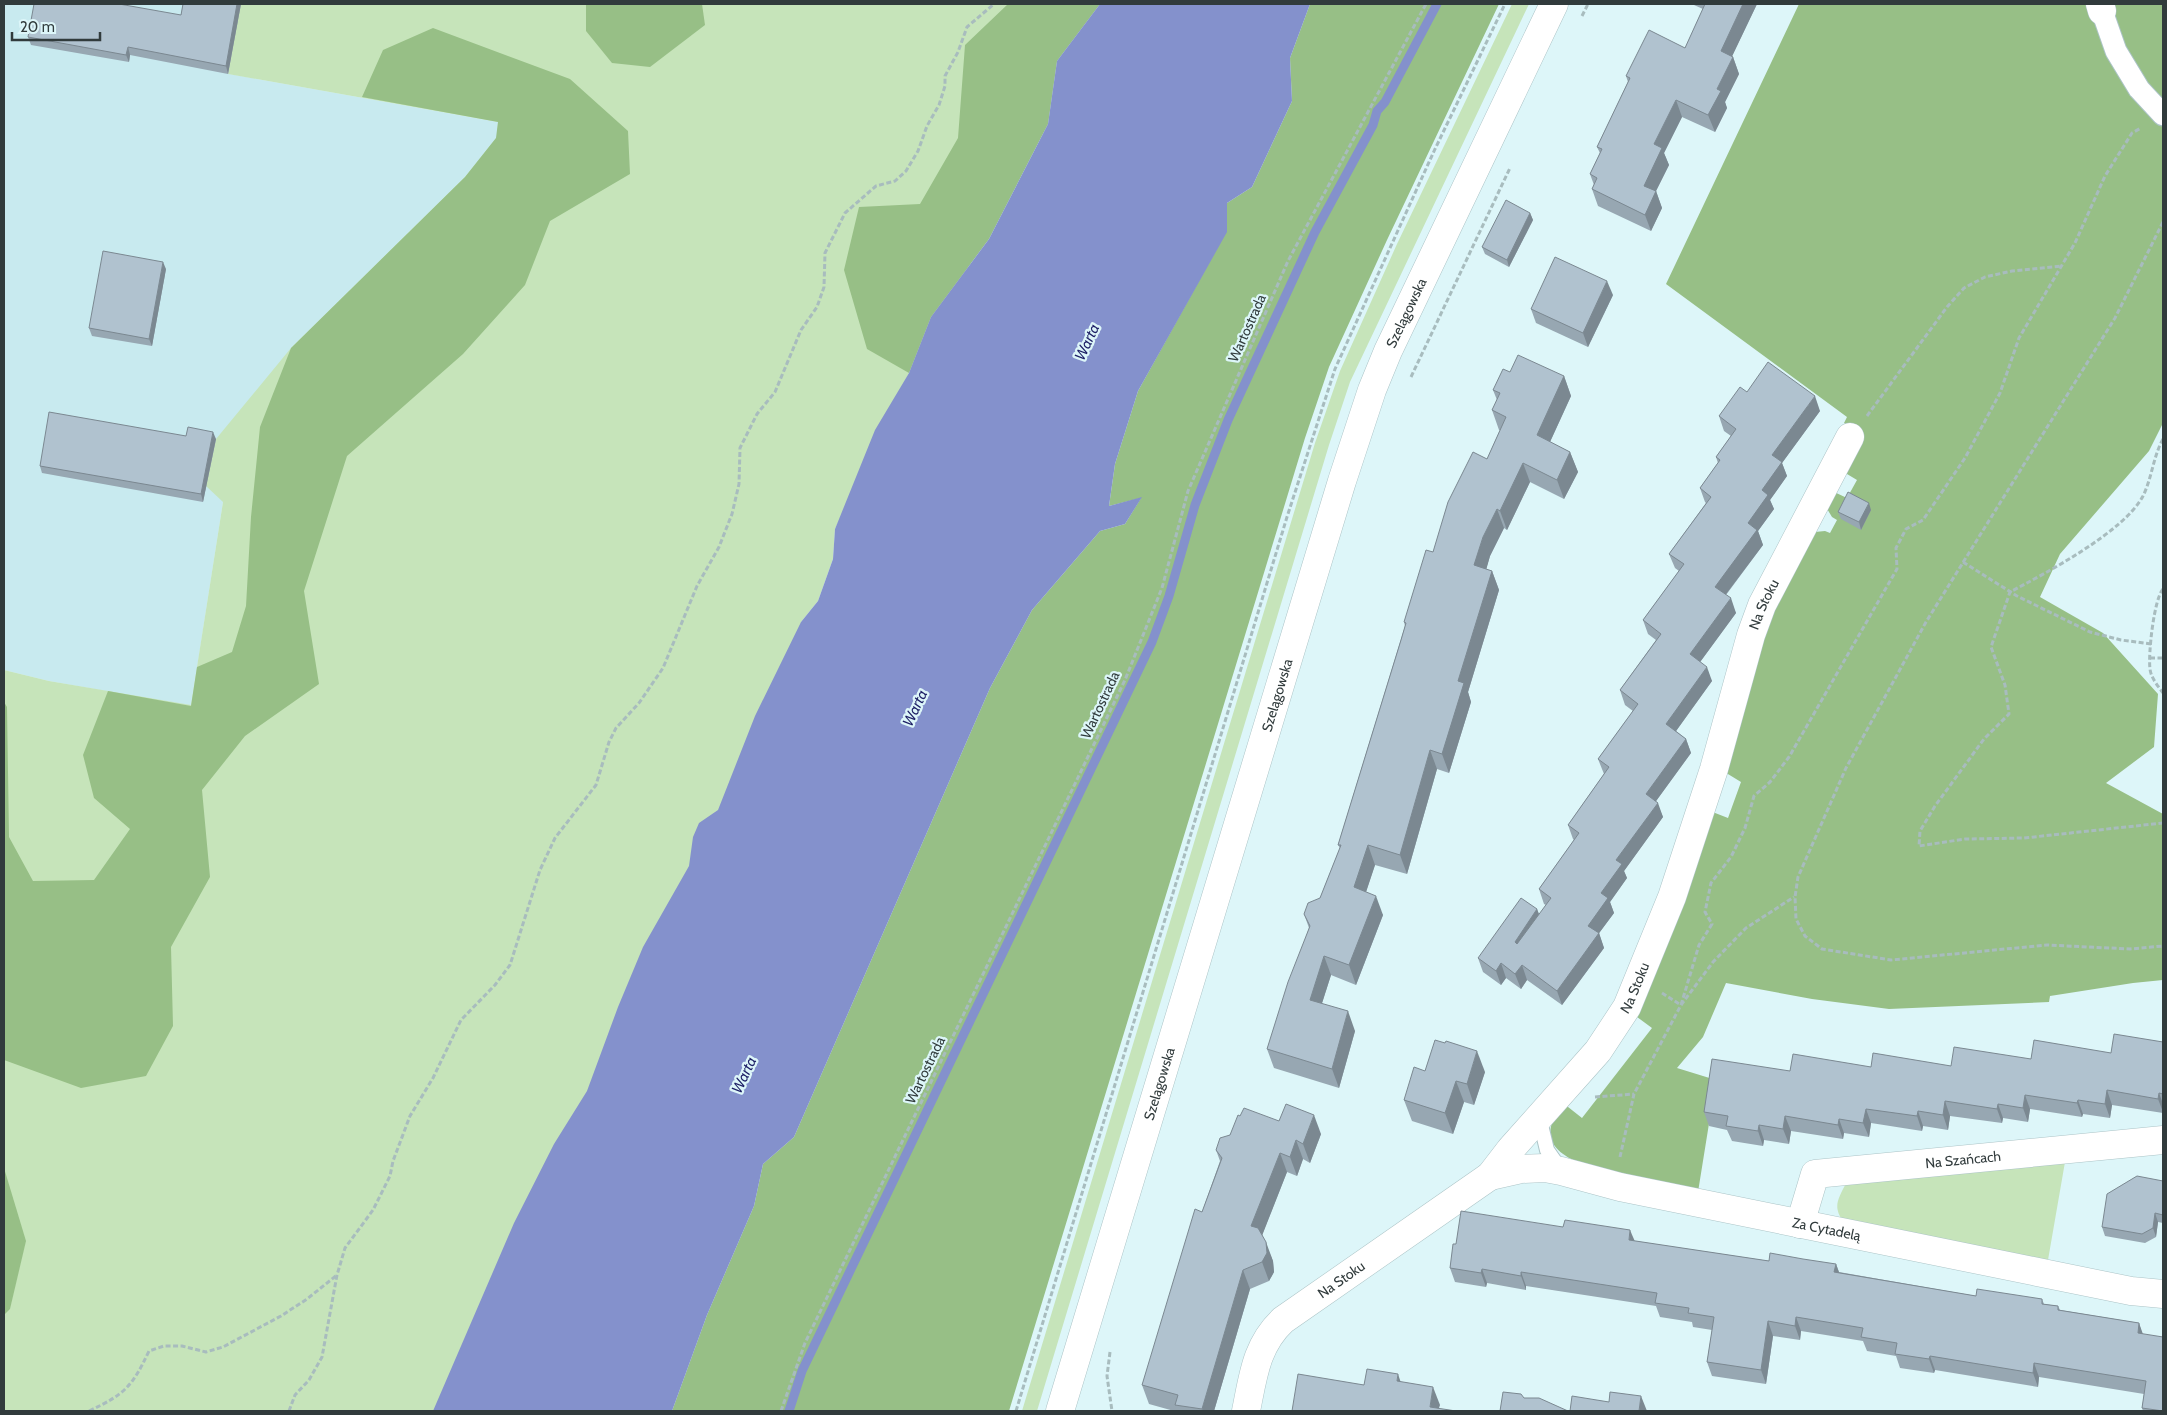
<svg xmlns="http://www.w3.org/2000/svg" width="2167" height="1415" font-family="Cabin,sans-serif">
<rect width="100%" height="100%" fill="#ddf6f9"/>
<!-- built -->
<path fill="#c8eaef" d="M4,4H240L229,74L498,122L497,138L465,177L291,348L223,502L191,706L49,681L4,670Z"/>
<!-- green -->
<g fill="#c6e4ba">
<path d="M240,4H1100L1057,61L1048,124L909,373L835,529L833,559L818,601L801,622L800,643L441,1411H4V670L49,681L191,705L223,502L206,486L216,439L291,348L465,177L497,137L498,122L228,74Z"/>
<path d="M1512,4H1529L1350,382L1329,445L1037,1411H1022L1315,443L1340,371L1397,244Z"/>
<path d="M2065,1162L2048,1260L1843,1221C1832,1206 1839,1198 1846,1183Z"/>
</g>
<!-- forest -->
<g fill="#97bf86">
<path d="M586,4H702L705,25L650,67L612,63L586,31Z"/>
<path d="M1008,4H1100L1057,61L1048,124L989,239L931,317L909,373L867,349L844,270L859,207L920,204L958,138L965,45Z"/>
<path d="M1310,4H1499L1387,240L1329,367L1305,438L1009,1411H672L707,1315L754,1206L763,1164L794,1137L990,688L1032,610L1100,531L1125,524L1141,498L1109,506L1115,464L1138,391L1226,232L1227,203L1252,187L1292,101L1290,58Z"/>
<path d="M1799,4H2163V423L2149,451L2060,554L2040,597L2103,633L2158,694L2154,747L2106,783L2163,814V980L2133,983L2050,996L2049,1002L1889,1009L1812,999L1726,983L1703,1037L1677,1068L1716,1080L1698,1192L1582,1164C1548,1150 1541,1133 1563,1103L1582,1118L1652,1028L1633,1014L1710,811L1728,818L1741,782L1723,771L1762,635L1815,532L1825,531L1830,533L1837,520L1832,517L1826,507L1832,491L1847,498L1857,480L1842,471L1862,434L1844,423L1847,417L1666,284Z"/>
<path d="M433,28L570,79L628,131L630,174L550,221L525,285L463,354L347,456L304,591L319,684L245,736L202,790L210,877L171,947L173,1026L146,1076L81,1088L4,1060V702L7,707L9,837L33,881L94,880L130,829L94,798L83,755L108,691L191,706L197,667L232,652L246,606L251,517L260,427L291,348L465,177L496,138L498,122L362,97L383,50Z"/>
<path d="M4,1168L26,1241L10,1309L4,1315Z"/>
</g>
<!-- water -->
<path fill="#8491cc" d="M1100,4H1310L1290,58L1292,101L1252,187L1227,203V232L1138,391L1115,464L1109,506L1142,497L1125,524L1100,531L1032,610L990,688L794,1137L763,1164L754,1206L707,1315L672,1411H433L514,1223L554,1144L587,1091L618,1007L643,947L689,866L693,837L699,823L718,810L755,716L801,622L818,601L833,559L835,529L875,430L909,373L931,317L989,239L1048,124L1057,61Z"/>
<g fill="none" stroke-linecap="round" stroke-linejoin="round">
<!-- stream -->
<path stroke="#8491cc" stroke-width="9" d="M789,1411L802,1371L1152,642L1169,596L1195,505L1228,420L1315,232L1373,125L1377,111L1385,102L1437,4"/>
<defs>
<path id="service" d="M1539,1117L1547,1150L1561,1170"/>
<path id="pedestrian" d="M2102,11L2116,51L2139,89L2163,115"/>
<g id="minor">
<path d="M2100,4L2102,11"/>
<path id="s1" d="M1490,1176L1521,1169L1545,1168L1561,1171L1620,1187L2131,1291L2163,1294"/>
<path id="s2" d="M1800,1224L1815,1174L2163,1140"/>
<path id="s3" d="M1246,1411C1253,1377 1256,1345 1283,1320L1490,1176L1510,1150L1598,1051L1627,1007L1672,897L1714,769L1751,635L1762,605L1850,437"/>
</g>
<g id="tertiary">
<path id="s4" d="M1060,1411L1342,481L1372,390L1388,351L1554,4"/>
</g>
</defs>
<!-- service casing -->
<use href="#service" stroke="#acc4c7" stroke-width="16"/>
<!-- pedestrian casing -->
<use href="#pedestrian" stroke="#acc4c7" stroke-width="23"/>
<!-- minor casing -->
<use href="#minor" stroke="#acc4c7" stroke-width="29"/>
<!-- tertiary casing -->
<use href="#tertiary" stroke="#acc4c7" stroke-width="29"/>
<!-- path -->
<g stroke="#a8bcbe" stroke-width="3" stroke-dasharray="5 2.5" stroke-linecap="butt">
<path d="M1582,16L1588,4"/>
<path d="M2163,222L2115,318L1926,622L1846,768L1798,877L1795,897L1796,919L1805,936L1822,949L1891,960L2047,945L2130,949L2163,946"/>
<path d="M1411,377L1510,168"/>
<path d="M1867,416L1947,307L1964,288L1985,277L2012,271L2061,266"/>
<path d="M2163,439C2153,457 2152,478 2143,496C2124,532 2046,573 2010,592L1991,647L2005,685L2009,714L1984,739L1935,806L1920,831L1919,846L1965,839L2024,838L2163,823"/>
<path d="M1963,562L2017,596L2090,632L2121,640L2151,644"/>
<path d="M2163,589C2154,599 2148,654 2150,669C2151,678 2158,686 2163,693"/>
<path d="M2150,658H2163"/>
<path d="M1662,993L1681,1005L1699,945L1712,924L1705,912L1711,883L1731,857L1745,828L1754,796L1770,782L1789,757L1897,569L1896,548L1906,529L1923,520L1965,458L2000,393L2019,338L2075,243L2105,176L2132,133L2141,128"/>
<path d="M1595,1097L1634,1094"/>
<path d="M1620,1157L1634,1094L1681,1005L1713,962L1746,928L1794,897"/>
<path d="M1110,1352L1107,1376L1112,1411"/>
<path d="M89,1411C125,1394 132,1387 149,1351L164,1346H182L206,1352L223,1347L281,1316L307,1299L337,1275"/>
<path d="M289,1411L295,1395L309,1380L322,1357L337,1275L345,1248L373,1210L390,1176L393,1161L410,1116L433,1078L461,1020L495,985L510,965L540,870L555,838L596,785L609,742L616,728L639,703L663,668L697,586L719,547L732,514L739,484L740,448L757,414L775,392L801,330L817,307L824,287L825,253L845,213L876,186L895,181L906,171L918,151L927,126L939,105L945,86V76L958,52L967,27L994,4"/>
<path d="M781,1411L805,1343L1125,680L1162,588L1188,491L1288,261L1426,4"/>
<path d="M1016,1411L1287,517L1335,369L1435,149L1505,4"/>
</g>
<!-- service -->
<use href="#service" stroke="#fff" stroke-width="14"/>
<!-- pedestrian -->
<use href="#pedestrian" stroke="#fff" stroke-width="21"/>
<!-- minor -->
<use href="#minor" stroke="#fff" stroke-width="28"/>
<!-- tertiary -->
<use href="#tertiary" stroke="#fff" stroke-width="28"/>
</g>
<!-- wall -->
<g fill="#97a7b2">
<path d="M183,4H241L228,74L130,55L129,62L31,45L28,37L181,15Z"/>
<path d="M1694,4H1757L1732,56L1733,57L1739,74L1725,102L1727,108L1715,132L1682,117L1664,153L1669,165L1656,191L1662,208L1651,231L1598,206L1592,189L1594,185L1590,174L1600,153L1597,147L1628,82L1626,76L1685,48L1703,9L1694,5Z"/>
<path d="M1530,213L1533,220L1509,267L1485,254L1482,247Z"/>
<path d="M166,269L152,346L92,336L89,328Z"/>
<path d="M1613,295L1588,347L1536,323L1531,309Z"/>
<path d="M1510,372L1564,376L1571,396L1550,442L1570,452L1578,472L1564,499L1530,482L1507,530L1504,528L1490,556L1486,569L1492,571L1499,590L1468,692L1471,702L1449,773L1437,769L1407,874L1375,865L1366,892L1383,915L1356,985L1331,975L1322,1003L1355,1031L1339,1088L1274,1068L1267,1049L1309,928L1304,914L1320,898L1340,848L1338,845L1405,626L1404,622L1433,552L1487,459L1500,430H1499L1492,410L1497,400L1493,390Z"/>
<path d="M1747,392L1820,411L1782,463L1787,476L1770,500L1774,509L1758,531L1763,545L1726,595L1736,613L1700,662L1712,681L1676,731L1686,739L1691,753L1656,801L1663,817L1624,871L1627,878L1610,902L1614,913L1599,933L1604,948L1562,1005L1527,980L1521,989L1506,978L1501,985L1483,972L1478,958L1537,909L1539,915L1546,905L1544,904L1539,889L1574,840L1573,839L1568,825L1604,774L1598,759L1633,711L1625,705L1620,690L1656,640L1648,634L1643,620L1679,571L1675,568L1669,554L1706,503L1705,502L1700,488L1718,463L1716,457L1731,436L1724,431L1719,416Z"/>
<path d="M186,436L216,439L203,502L42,473L40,466Z"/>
<path d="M1871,510L1861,530L1841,519L1838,512Z"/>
<path d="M2163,1042V1113L2112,1105L2110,1118L2083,1114L2082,1117L2030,1109L2028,1122L2003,1118L2002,1123L1950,1116L1948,1130L1923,1126L1922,1131L1871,1123L1869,1137L1844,1133L1843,1139L1791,1131L1789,1144L1764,1140L1763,1146L1732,1141L1727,1130L1709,1126L1704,1112L1790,1071L1871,1067L1951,1066L2111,1053Z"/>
<path d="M1425,1071L1485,1072L1474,1105L1464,1102L1453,1134L1412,1121L1404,1100Z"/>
<path d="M1240,1116L1279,1121L1321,1134L1310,1163L1303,1159L1297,1176L1287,1172L1262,1235L1273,1261L1274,1272L1269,1281L1250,1289L1214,1411H1174L1149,1404L1142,1385L1202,1212L1220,1161L1216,1150L1230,1135Z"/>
<path d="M2163,1181V1223L2158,1222L2156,1237L2145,1243L2105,1236L2102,1227Z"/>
<path d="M1634,1241L1769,1261L1836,1264L1839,1272L1976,1296L2042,1299L2044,1304L2058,1306L2060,1310L2139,1323L2163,1411H2143L2142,1408L2144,1394L2039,1377L2038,1387L1935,1370L1934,1373L1900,1368L1896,1356L1867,1351L1863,1341L1801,1331L1800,1340L1773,1336L1766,1384L1712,1376L1707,1362L1712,1330L1693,1327L1692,1322L1660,1317L1656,1306L1526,1286V1290L1487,1283L1486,1287L1455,1282L1450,1268L1456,1244Z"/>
</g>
<!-- shaded-wall -->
<g fill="#7b8891">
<path d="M237,4H241L228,74L226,66Z"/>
<path d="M1743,4H1757L1727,67L1721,51Z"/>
<path d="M128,47L130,55L129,62L126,55Z"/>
<path d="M1733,57L1739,74L1725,102L1727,108L1715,132L1708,115L1717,89Z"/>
<path d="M1676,100L1682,117L1664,153L1669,165L1656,191L1662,208L1651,231L1645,215L1644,186L1654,144Z"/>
<path d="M1530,213L1533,220L1509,267L1507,260Z"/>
<path d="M163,262L166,269L152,346L149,339Z"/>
<path d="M1607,281L1613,295L1588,347L1583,333Z"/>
<path d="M1564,376L1571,396L1544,455L1537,435Z"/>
<path d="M1815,396L1820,411L1782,463L1787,476L1770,500L1774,509L1758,531L1763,545L1720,602L1715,587L1748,523L1762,490L1772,455Z"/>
<path d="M213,432L216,439L203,502L201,494Z"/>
<path d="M1570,452L1578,472L1564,499L1557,480Z"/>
<path d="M1523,463L1530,482L1507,530L1500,511Z"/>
<path d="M1869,503L1871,510L1861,530L1859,522Z"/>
<path d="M1497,509L1504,528L1490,556L1482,585L1474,565L1483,537Z"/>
<path d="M1492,571L1499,590L1468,692L1471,702L1449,773L1442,754L1458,681Z"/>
<path d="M1731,598L1736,613L1695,669L1690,654Z"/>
<path d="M1707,667L1712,681L1671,738L1666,724Z"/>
<path d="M1686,739L1691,753L1651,808L1646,794Z"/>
<path d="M1430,750L1437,769L1407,874L1400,855Z"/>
<path d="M1658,803L1663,817L1624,871L1627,878L1610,902L1614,913L1594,940L1588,926L1601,893L1616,860Z"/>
<path d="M1368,845L1375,865L1361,907L1354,887Z"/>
<path d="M1376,896L1383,915L1356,985L1349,965Z"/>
<path d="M1537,909L1543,924L1520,957L1515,942Z"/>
<path d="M1599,933L1604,948L1562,1005L1557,991Z"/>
<path d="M1324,956L1331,975L1317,1019L1310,1000Z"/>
<path d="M1501,963L1506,978L1501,985L1496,971Z"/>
<path d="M1522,965L1527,980L1521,989L1515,974Z"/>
<path d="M1348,1011L1355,1031L1339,1088L1332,1069Z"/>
<path d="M1477,1051L1485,1072L1474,1105L1467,1084Z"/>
<path d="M1456,1081L1464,1102L1453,1134L1445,1113Z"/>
<path d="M2107,1090L2112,1105L2110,1118L2105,1104Z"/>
<path d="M2159,1093L2163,1104V1112L2158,1099Z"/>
<path d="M2025,1095L2030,1109L2028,1122L2023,1108Z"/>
<path d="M2078,1100L2083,1114L2082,1117L2077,1103Z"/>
<path d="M1945,1101L1950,1116L1948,1130L1943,1115Z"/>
<path d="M1998,1104L2003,1118L2002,1123L1997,1109Z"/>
<path d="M1866,1109L1871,1123L1869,1137L1863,1123Z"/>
<path d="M1918,1111L1923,1126L1922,1131L1917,1116Z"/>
<path d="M1314,1115L1321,1134L1310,1163L1303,1144Z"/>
<path d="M1785,1116L1791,1131L1789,1144L1783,1129Z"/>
<path d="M1839,1119L1844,1133L1843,1139L1838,1125Z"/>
<path d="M1759,1125L1764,1140L1763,1146L1758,1131Z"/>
<path d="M1296,1140L1303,1159L1297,1176L1290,1157Z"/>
<path d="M1280,1153L1287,1172L1258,1246L1251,1226Z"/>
<path d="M2155,1213L2158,1222L2156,1237L2153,1228Z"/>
<path d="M1630,1230L1636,1244L1629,1240Z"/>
<path d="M1266,1242L1273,1261L1274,1272L1269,1281L1262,1262Z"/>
<path d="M1836,1264L1841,1278L1834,1272Z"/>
<path d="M1482,1269L1487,1283L1486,1287L1481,1273Z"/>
<path d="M1243,1270L1250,1289L1214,1411H1203L1202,1409Z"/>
<path d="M1521,1272L1526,1286V1290L1521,1276Z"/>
<path d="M1796,1317L1801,1331L1800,1340L1795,1326Z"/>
<path d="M1768,1321L1773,1336L1766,1384L1761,1370Z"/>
<path d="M2139,1323L2144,1337L2138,1333Z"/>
<path d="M1930,1356L1935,1370L1934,1373L1929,1359Z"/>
<path d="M2034,1363L2039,1377L2038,1387L2033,1373Z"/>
<path d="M1398,1374L1404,1392L1397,1381Z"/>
<path d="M1433,1387L1440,1405L1438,1411L1430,1407Z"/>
<path d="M1641,1396L1647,1411H1639Z"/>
</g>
<!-- building -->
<g fill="#b0c2cf" stroke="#7b8891">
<path d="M34,4H119L181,15L183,4H237L226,66L128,47L126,55L28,37Z"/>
<path d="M1705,4H1743L1721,51L1733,57L1717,89L1721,91L1708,115L1676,100L1654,144L1662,148L1644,186L1656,191L1645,215L1592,189L1597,178L1590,174L1602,149L1597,147L1630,78L1626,76L1649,30L1685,48Z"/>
<path d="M1506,200L1530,213L1507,260L1482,247Z"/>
<path d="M103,251L163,262L149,339L89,328Z"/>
<path d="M1555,257L1607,281L1583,333L1531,309Z"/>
<path d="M1518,355L1564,376L1537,435L1570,452L1557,480L1523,463L1500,511L1497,509L1483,537L1474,565L1492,571L1458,681L1464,683L1442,754L1430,750L1400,855L1368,845L1354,887L1376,896L1349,965L1324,956L1310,1000L1348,1011L1332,1069L1267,1049L1288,982L1310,926L1304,914L1308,903L1320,898L1341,845H1338L1401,640L1406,623L1404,622L1426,550L1433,552L1448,502L1473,452L1487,459L1506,417L1492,410L1500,393L1493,390L1503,369L1510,372Z"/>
<path d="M1768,362L1815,396L1772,455L1782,462L1762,490L1768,495L1748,523L1757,530L1715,587L1731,598L1690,654L1707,667L1666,724L1686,739L1646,794L1658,803L1616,860L1622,864L1601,893L1608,898L1588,926L1599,933L1557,991L1522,965L1515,974L1501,963L1496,971L1478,958L1521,898L1537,909L1515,942L1517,944L1551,898L1539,889L1579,833L1568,825L1609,767L1598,759L1638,704L1620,690L1661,634L1643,620L1684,564L1669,554L1711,497L1700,488L1720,460L1716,457L1736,429L1719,416L1740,387L1747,392Z"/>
<path d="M49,412L186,436L188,427L213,432L201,494L40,466Z"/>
<path d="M1848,492L1869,503L1859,522L1838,512Z"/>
<path d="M2114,1034L2163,1042V1094L2159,1093L2158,1099L2107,1090L2105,1104L2078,1100L2077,1103L2025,1095L2023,1108L1998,1104L1997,1109L1945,1101L1943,1115L1918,1111L1917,1116L1866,1109L1863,1123L1839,1119L1838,1125L1785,1116L1783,1129L1759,1125L1758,1131L1726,1126L1728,1116L1704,1112L1712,1059L1790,1071L1793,1054L1871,1067L1873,1053L1951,1066L1954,1047L2031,1059L2034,1040L2111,1053Z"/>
<path d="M1435,1040L1445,1043L1446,1041L1477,1051L1467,1084L1456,1081L1445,1113L1404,1100L1414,1067L1425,1071Z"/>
<path d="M1286,1104L1314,1115L1303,1144L1296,1140L1290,1157L1280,1153L1251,1226L1258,1228L1266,1242L1267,1253L1262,1262L1243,1270L1202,1409L1175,1405L1178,1395L1142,1385L1195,1209L1202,1212L1222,1158L1216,1150L1220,1138L1230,1135L1238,1115L1240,1116L1244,1108L1279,1121Z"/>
<path d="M2137,1176L2163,1181V1215L2155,1213L2153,1228L2142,1234L2102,1227L2107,1194Z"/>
<path d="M1461,1211L1563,1227L1565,1220L1630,1230L1629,1240L1769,1261L1770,1253L1803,1259L1836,1264L1834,1272L1976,1296L1977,1289L2042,1299V1304L2058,1306V1310L2139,1323L2138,1333L2163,1337V1411L2142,1408L2146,1381L2034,1363L2033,1373L1930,1356L1929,1359L1895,1354L1897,1343L1861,1337L1863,1328L1796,1317L1795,1326L1768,1321L1761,1370L1707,1362L1714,1317L1688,1313L1689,1308L1655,1303L1657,1293L1521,1272V1276L1482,1269L1481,1273L1450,1268L1453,1244H1456Z"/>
<path d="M1367,1369L1398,1374L1397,1381L1433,1387L1430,1407L1456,1411H1292L1298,1374L1364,1385Z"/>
<path d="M1503,1392L1521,1394L1524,1398H1539L1568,1411H1500Z"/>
<path d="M1610,1392L1641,1396L1639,1411H1570L1572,1396L1609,1402Z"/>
</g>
<g text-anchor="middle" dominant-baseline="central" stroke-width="4.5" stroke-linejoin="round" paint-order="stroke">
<!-- street labels -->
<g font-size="14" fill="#313b3c" stroke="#ddf6f9">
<text stroke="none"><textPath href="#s4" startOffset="1152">Szelągowska</textPath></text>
<text transform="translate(1247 328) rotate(-66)">Wartostrada</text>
<text stroke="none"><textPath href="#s3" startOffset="996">Na Stoku</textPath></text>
<text stroke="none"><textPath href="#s4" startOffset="748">Szelągowska</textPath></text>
<text transform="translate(1100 705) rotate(-65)">Wartostrada</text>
<text stroke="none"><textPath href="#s3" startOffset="591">Na Stoku</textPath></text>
<text transform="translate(925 1070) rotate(-64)">Wartostrada</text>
<text stroke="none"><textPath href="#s4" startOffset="342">Szelągowska</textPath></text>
<text stroke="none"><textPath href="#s2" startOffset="201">Na Szańcach</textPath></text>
<text stroke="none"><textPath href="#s1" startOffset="344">Za Cytadelą</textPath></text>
<text stroke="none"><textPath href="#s3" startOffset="171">Na Stoku</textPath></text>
</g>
<!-- water labels -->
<g font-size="15" font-style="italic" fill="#1e2066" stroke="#ddf6f9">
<text transform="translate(1087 342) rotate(-65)">Warta</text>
<text transform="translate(915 708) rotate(-65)">Warta</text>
<text transform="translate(744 1075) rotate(-65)">Warta</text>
</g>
</g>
<!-- border -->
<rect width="2167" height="1415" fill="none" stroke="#313b3c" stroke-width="10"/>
<!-- scale -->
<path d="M12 32v8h88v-8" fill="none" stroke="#313b3c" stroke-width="2.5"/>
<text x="20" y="32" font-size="15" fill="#313b3c" stroke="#ddf6f9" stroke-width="4" paint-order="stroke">20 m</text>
</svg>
